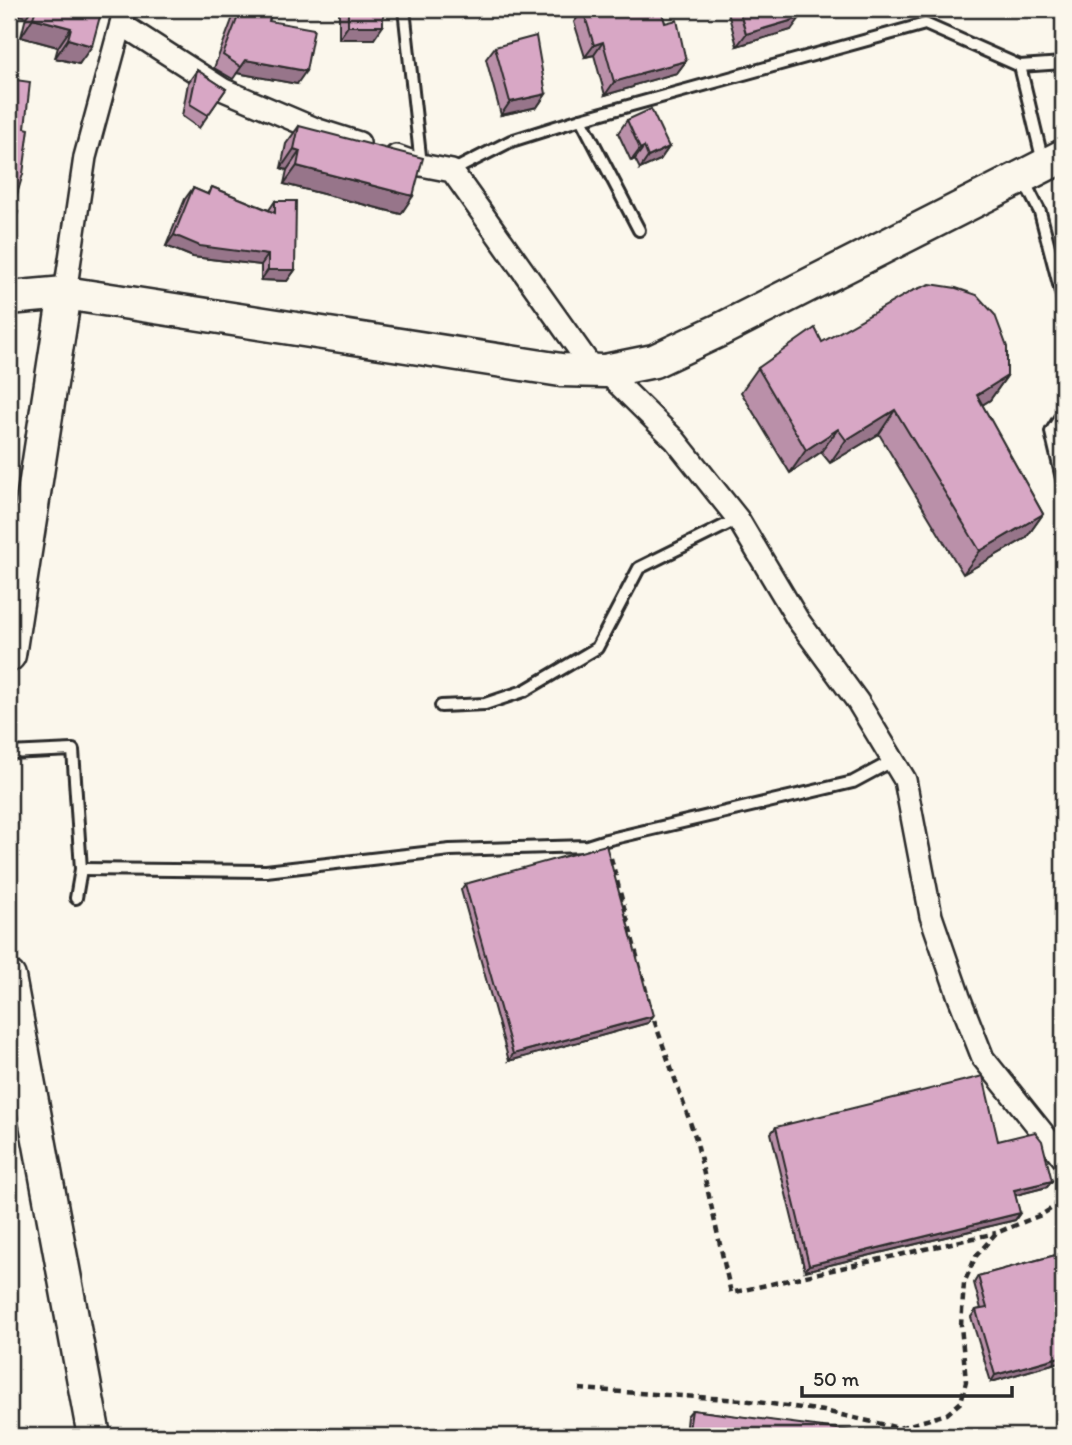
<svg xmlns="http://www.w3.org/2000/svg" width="1072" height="1445" font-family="Itim,sans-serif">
<rect width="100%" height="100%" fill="#fbf7ec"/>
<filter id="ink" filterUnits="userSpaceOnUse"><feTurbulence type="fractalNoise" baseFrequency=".0143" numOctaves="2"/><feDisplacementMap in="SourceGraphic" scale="14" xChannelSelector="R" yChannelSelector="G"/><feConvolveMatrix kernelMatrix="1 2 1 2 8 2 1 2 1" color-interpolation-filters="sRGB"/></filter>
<g filter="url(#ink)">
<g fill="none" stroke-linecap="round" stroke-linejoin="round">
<defs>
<g id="lane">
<path d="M404,9L421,165"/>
<path d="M1020,66L1043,162"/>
<path d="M581,119L639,230"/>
<path d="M452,171L511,141L581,119L925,24L1020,66L1063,63"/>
<path d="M1023,179L1040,212L1063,300"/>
<path d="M1063,413L1051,432L1063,483"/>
<path d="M441,706L485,704L524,691L597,648L639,568L738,519"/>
<path d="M9,753L73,750L81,869L76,898"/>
<path d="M81,869L266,871L450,850L587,846L606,840L853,782L894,760"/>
</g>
<g id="street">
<path d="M121,24L224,90L318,130L359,143"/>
<path d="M396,156L421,165L452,171L595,372"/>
<path d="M65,293L85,157L121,24L124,9"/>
<path d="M605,371L675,440L738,519L798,620L858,702L905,780L931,916L959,997L983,1058L1063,1158"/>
</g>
<g id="secondary">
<path d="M9,298L65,293L561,370L605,371L654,361L720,330L1063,156"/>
<path d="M9,655L65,293"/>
<path d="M9,977L94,1436"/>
</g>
</defs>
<!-- lane casing -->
<use href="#lane" stroke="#2b2b2b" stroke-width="16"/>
<!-- street casing -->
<use href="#street" stroke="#2b2b2b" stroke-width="26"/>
<!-- secondary casing -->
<use href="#secondary" stroke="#2b2b2b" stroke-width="37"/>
<!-- path -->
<g stroke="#2b2b2b" stroke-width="4.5" stroke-dasharray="7 5" stroke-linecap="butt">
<path d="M611,858L653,1017L696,1139L731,1293L996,1233"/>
<path d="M579,1389L742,1400L824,1411L899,1428L947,1414L961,1402L966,1382L961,1325L964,1283L976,1256L996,1233L1041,1215L1063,1201"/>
<path d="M891,1436L892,1427"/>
</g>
<!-- lane -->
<use href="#lane" stroke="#fbf7ec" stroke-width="10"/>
<!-- street -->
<use href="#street" stroke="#fbf7ec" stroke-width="21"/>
<!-- secondary -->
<use href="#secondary" stroke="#fbf7ec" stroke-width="32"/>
</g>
<!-- wall -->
<g fill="#ba90a9" stroke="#2b2b2b" stroke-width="2">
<path d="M19,9H102L79,64L55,58L58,47L21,37L26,17L18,15Z"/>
<path d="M236,9H273L269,21L297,84L237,73L233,79L214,68Z"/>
<path d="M339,9H383L374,39H339Z"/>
<path d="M576,9H661L665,23L686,61L677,73L634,85L633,87L605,95L594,55L585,57L574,22L578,17Z"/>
<path d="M727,9H798L791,30L737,46Z"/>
<path d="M495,47L546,94L537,107L501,115L486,59Z"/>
<path d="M197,70L226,89L199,128L182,116L188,83Z"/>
<path d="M627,120L669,147L660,160L640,169L635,159L631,161L618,133Z"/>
<path d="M299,126L401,214L284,184L287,170L281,168L286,144Z"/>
<path d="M212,187L269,210L275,201L295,270L287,281L261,280V265L193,257L166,246L185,199L193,188L207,194Z"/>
<path d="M822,342L1007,376L990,400L982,405L1043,514L1026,538L963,574L879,434L830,463L821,452L790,473L741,392L758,368Z"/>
<path d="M465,884L653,1016L648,1023L509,1061L461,890Z"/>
<path d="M776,1127L998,1141L1052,1181L1047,1187L1015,1195L1020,1213L1015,1220L805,1271L771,1133Z"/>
<path d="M1063,1253V1361L991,1382L971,1317L976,1310L981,1309L974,1283L978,1276Z"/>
<path d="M692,1410L883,1436H685L687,1416Z"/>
</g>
<!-- shaded-wall -->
<g fill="#97758a" stroke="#2b2b2b" stroke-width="2">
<path d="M22,9H32L26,17L18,15Z"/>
<path d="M33,18L71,28L58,47L21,37Z"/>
<path d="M800,18L791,30L737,46L746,34Z"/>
<path d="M348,26H383L374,39H339Z"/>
<path d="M68,39L92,46L79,64L55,58Z"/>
<path d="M603,42L594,55L585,57L594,45Z"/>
<path d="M246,60L306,71L297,84L237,73Z"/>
<path d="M686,61L677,73L634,85L633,87L605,95L614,82L641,73Z"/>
<path d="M546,94L537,107L501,115L510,102Z"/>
<path d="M644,147L635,159L631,161L640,149Z"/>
<path d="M669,147L660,160L640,169L648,157Z"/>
<path d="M294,149L300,151L287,170L281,168Z"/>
<path d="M297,166L413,196L401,214L284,184Z"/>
<path d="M174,235L268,255L261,265L193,257L166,246Z"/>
<path d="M268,270H295L287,281L261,280Z"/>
<path d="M1007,376L990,400L960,419L977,395Z"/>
<path d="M895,410L879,434L830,463L846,440Z"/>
<path d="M838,429L821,452L790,473L806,450Z"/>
<path d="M1043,514L1026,538L963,574L980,551Z"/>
<path d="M653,1016L648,1023L509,1061L513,1054Z"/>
<path d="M1052,1181L1047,1187L1009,1197L1014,1190Z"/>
<path d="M1020,1213L1015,1220L805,1271L809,1265Z"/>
<path d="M1063,1356V1361L991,1382L995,1375Z"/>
</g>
<!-- building -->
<g fill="#d8a7c5" stroke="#2b2b2b" stroke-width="2">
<path d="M36,9H102L92,46L68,39L71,28L33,18Z"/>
<path d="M241,9H273L269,21L314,29L306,71L246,60L241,67L223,55Z"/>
<rect x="348" y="9" width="35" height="17"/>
<path d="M586,9H661L665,23L677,20L686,61L641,73L642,74L614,82L603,42L594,45L583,10Z"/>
<path d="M739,9H798L800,18L746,34Z"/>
<path d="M536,36L546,94L510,102L495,47Z"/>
<path d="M197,70L226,89L208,115L190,104Z"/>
<path d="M9,79L30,82L25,128L29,129L23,174L12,211L18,212L9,243Z"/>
<path d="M651,109L669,147L648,157L644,147L640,149L627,120Z"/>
<path d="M299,126L423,158L413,196L297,166L300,151L294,149Z"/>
<path d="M212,187L275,213V201H296L295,270H268V255L200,246L174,235L193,188L209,195Z"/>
<path d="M930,284L956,288L977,295L995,315L1007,347V376L977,395L1043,514L980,551L895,410L846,440L838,429L806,450L758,368L815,328L822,342L912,291Z"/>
<path d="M606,845L653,1016L513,1054L465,884Z"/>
<path d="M983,1076L998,1141L1035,1132L1042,1141L1052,1181L1014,1190L1020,1213L809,1265L776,1127Z"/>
<path d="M1063,1253V1356L995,1375L976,1310L987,1308L978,1276Z"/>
<path d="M692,1410L883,1435V1436H688Z"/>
</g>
</g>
<!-- margin -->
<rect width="1072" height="1445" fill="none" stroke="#fbf7ec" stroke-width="35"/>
<rect x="18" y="18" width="1037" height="1410" fill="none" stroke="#2b2b2b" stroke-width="2.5" filter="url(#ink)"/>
<!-- scale -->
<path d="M802 1386v10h210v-10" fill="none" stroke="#2b2b2b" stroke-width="3.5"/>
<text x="813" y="1386" font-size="21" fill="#2b2b2b" stroke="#fbf7ec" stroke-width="5" paint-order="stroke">50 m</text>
</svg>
